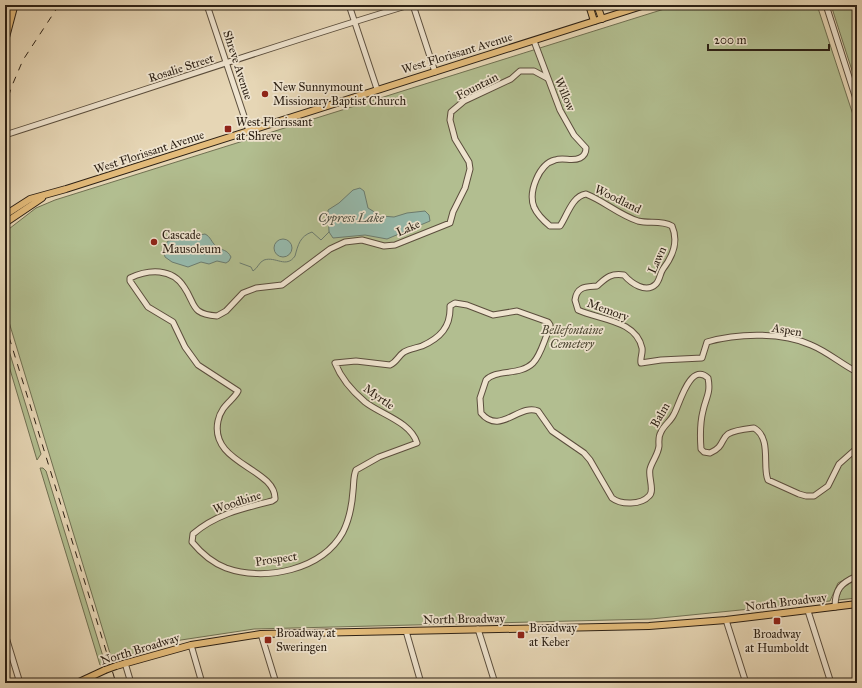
<svg xmlns="http://www.w3.org/2000/svg" width="862" height="688" font-family="'IM FELL Great Primer',serif">
<rect width="100%" height="100%" fill="#e6d6b5"/>
<filter id="stains"><feTurbulence type="fractalNoise" baseFrequency=".005" numOctaves="4"/><feColorMatrix values="0 0 0 0 .2 0 0 0 0 .09 0 0 0 0 .02 0 0 0 .5 -.17"/></filter>
<radialGradient id="worn" r=".72"><stop offset=".6" stop-color="#630" stop-opacity="0"/><stop offset="1" stop-color="#630" stop-opacity=".3"/></radialGradient>
<!-- green -->
<g fill="#b2be90" stroke="#707052">
<path d="M677,5H817L857,127V573L838,583L830,601L651,619L254,629L181,640L112,660L5,309V232L36,208L55,200Z"/>
<path d="M831,5H857V86Z"/>
<path d="M5,338L41,454L37,460L9,366H5Z"/>
<path d="M40,468H43L46,471L105,663L100,665Z"/>
<path d="M857,579V598L838,600L842,588Z"/>
</g>
<!-- water -->
<g fill="#96b9ab" stroke="#6c7c6f">
<path d="M360,188L364,191L368,208L381,216L394,217L407,213L425,211L429,215L430,221L387,239L365,235L333,238L329,232L328,210L339,203L353,190Z"/>
<path d="M205,234C211,237 211,242 216,246C222,251 227,249 231,257L229,261L226,263L217,261L209,264L201,262L188,267L172,262L165,257L163,248L168,241Z"/>
<circle cx="283" cy="248" r="9"/>
</g>
<g fill="none" stroke-linecap="round" stroke-linejoin="round">
<!-- stream -->
<path stroke="#6c7c6f" stroke-width="1" d="M240,263L251,267L253,271C258,268 259,262 264,260C276,256 286,269 295,256C298,245 300,236 312,232L321,240L329,232"/>
<defs>
<g id="minor">
<path d="M207,5L249,131"/>
<path d="M349,5L377,89"/>
<path d="M413,5L435,72"/>
<path d="M826,5L857,102"/>
<path d="M534,41L560,110L574,135L586,148C586,152 584,156 580,158C572,162 564,157 555,160C539,164 528,192 534,207C537,214 544,221 550,226H560C567,216 572,196 586,194C604,201 619,215 638,221C649,224 661,220 672,226C679,242 673,256 663,269C660,273 660,280 656,284C646,294 631,283 624,275C610,273 606,278 597,286C586,287 577,286 575,300L578,310C600,320 636,320 642,348C643,353 640,358 641,363L661,360L702,358L707,342C738,333 782,332 811,345C828,352 841,364 857,372"/>
<path d="M547,78L534,71H520L511,79L464,101L451,112L450,120L455,139L469,162L470,169L465,188L453,212L450,223L395,245L384,246L362,240L345,242L330,249L282,285L256,288L243,293L226,311L217,316C190,314 196,304 184,287C172,268 149,269 130,278V281L148,307L173,322L185,347L198,365L238,391C234,400 221,405 218,421C209,464 276,468 275,499L272,501C244,508 216,514 193,534L192,542C201,553 213,563 226,568C265,582 322,570 343,532C349,520 352,505 353,491C354,484 353,477 356,470L379,457L417,443C411,422 380,414 365,402C352,391 341,378 335,363L356,361L390,365C397,362 398,356 404,352C409,349 416,348 422,346C440,338 451,327 450,306L455,303L467,305L493,315L517,311L548,322L550,325L549,330C544,340 541,355 533,363C520,376 496,369 486,380L480,398L481,413C500,436 519,403 538,411L552,431L584,453L590,460L612,498C621,505 641,505 649,496C655,491 648,477 650,469C652,461 658,455 659,446C659,441 658,437 661,432C664,425 671,421 674,414C679,406 690,361 708,378C711,393 706,397 703,411C700,423 700,436 701,449L704,452L710,453C724,447 721,439 728,434C735,430 746,429 754,428C772,438 762,467 768,480L799,494L806,496H814L828,486L839,464L857,448"/>
<path d="M5,135C140,92 273,46 409,5"/>
<path d="M835,607C835,589 841,583 857,576"/>
<path d="M808,611L831,683"/>
<path d="M726,620L746,683"/>
<path d="M478,629L495,683"/>
<path d="M406,631L421,683"/>
<path d="M5,634L20,683"/>
<path d="M261,634L276,683"/>
<path d="M191,645L202,683"/>
<path d="M125,663L131,683"/>
</g>
<g id="major">
<path d="M589,5L594,21"/>
<path d="M597,5L602,19"/>
<path d="M5,215L30,199L66,189L645,5"/>
<path d="M5,223L42,198"/>
<path d="M116,666L191,645L261,634L649,626L726,620L857,604"/>
<path d="M77,683L105,670"/>
</g>
<path id="highway" d="M5,39L14,5"/>
</defs>
<!-- minor casing -->
<use href="#minor" stroke="#5b4e3d" stroke-width="7"/>
<!-- major casing -->
<use href="#major" stroke="#2d2115" stroke-width="8"/>
<!-- highway casing -->
<use href="#highway" stroke="#2d2115" stroke-width="9"/>
<!-- minor -->
<use href="#minor" stroke="#efe4cf" stroke-width="5"/>
<!-- major -->
<use href="#major" stroke="#e3bb7a" stroke-width="6"/>
<!-- highway -->
<use href="#highway" stroke="#e3bb7a" stroke-width="7"/>
<!-- rail -->
<g stroke="#2d2115" stroke-width="1" stroke-dasharray="7 7" stroke-linecap="butt">
<path d="M5,110L11,88L23,60L59,5"/>
<path d="M5,324L116,683"/>
</g>
<defs>
<path id="major-bridge" d="M105,670L116,666"/>
</defs>
<!-- major-bridge casing -->
<use href="#major-bridge" stroke="#2d2115" stroke-width="8" stroke-linecap="butt"/>
<!-- major-bridge -->
<use href="#major-bridge" stroke="#e3bb7a" stroke-width="6"/>
</g>
<!-- markers -->
<g fill="#8f2418" stroke="#efe4cf" stroke-width="1.5">
<circle cx="265" cy="94" r="4"/>
<rect x="224" y="125" width="8" height="8" rx="2"/>
<circle cx="154" cy="242" r="4"/>
<rect x="773" y="617" width="8" height="8" rx="2"/>
<rect x="517" y="631" width="8" height="8" rx="2"/>
<rect x="264" y="636" width="8" height="8" rx="2"/>
</g>
<g text-anchor="middle" dominant-baseline="central" stroke-width="3.5" stroke-linejoin="round" paint-order="stroke">
<!-- street labels -->
<g font-size="12" fill="#2d2115" stroke="#efe4cf">
<text transform="translate(457 53) rotate(-17)">West Florissant Avenue</text>
<text transform="translate(238 65) rotate(72)">Shreve Avenue</text>
<text transform="translate(181 68) rotate(-18)">Rosalie Street</text>
<text transform="translate(477 86) rotate(-27)">Fountain</text>
<text transform="translate(565 94) rotate(67)">Willow</text>
<text transform="translate(149 152) rotate(-18)">West Florissant Avenue</text>
<text transform="translate(618 199) rotate(26)">Woodland</text>
<text transform="translate(408 228) rotate(-24)">Lake</text>
<text transform="translate(657 260) rotate(-65)">Lawn</text>
<text transform="translate(608 310) rotate(20)">Memory</text>
<text transform="translate(787 330) rotate(9)">Aspen</text>
<text transform="translate(379 397) rotate(35)">Myrtle</text>
<text transform="translate(660 415) rotate(-60)">Balm</text>
<text transform="translate(237 502) rotate(-18)">Woodbine</text>
<text transform="translate(276 559) rotate(-8)">Prospect</text>
<text transform="translate(786 602) rotate(-7)">North Broadway</text>
<text transform="translate(464 619) rotate(-1)">North Broadway</text>
<text transform="translate(140 649) rotate(-17)">North Broadway</text>
</g>
<!-- poi labels -->
<g font-size="12" fill="#2d2115" stroke="#efe4cf" text-anchor="start">
<text x="273" y="87">New Sunnymount<tspan x="273" dy="14">Missionary Baptist Church</tspan></text>
<text x="236" y="122">West Florissant<tspan x="236" dy="14">at Shreve</tspan></text>
<text x="162" y="235">Cascade<tspan x="162" dy="14">Mausoleum</tspan></text>
<text x="529" y="628">Broadway<tspan x="529" dy="14">at Keber</tspan></text>
<text x="276" y="633">Broadway at<tspan x="276" dy="14">Sweringen</tspan></text>
<text x="777" y="634" text-anchor="middle">Broadway<tspan x="777" dy="14">at Humboldt</tspan></text>
</g>
<!-- park labels -->
<g font-size="12" font-style="italic" fill="#4e4834" stroke="#efe4cf">
<text x="572" y="330">Bellefontaine<tspan x="572" dy="14">Cemetery</tspan></text>
</g>
<!-- water labels -->
<g font-size="13" font-style="italic" fill="#4c4f42" stroke="#efe4cf">
<text x="351" y="218">Cypress Lake</text>
</g>
</g>
<!-- margin -->
<rect width="862" height="688" fill="none" stroke="#e6d6b5" stroke-width="20"/>
<rect x="6" y="6" width="850" height="676" fill="none" stroke="#2d2115" stroke-width="2"/>
<rect x="10" y="10" width="842" height="668" fill="none" stroke="#2d2115"/>
<!-- scale -->
<path d="M708 44v6h121v-6" fill="none" stroke="#2d2115" stroke-width="2"/>
<text x="714" y="44" font-size="12" fill="#2d2115" stroke="#efe4cf" stroke-width="3" paint-order="stroke">200 m</text>
<rect width="100%" height="100%" filter="url(#stains)"/>
<rect width="100%" height="100%" fill="url(#worn)"/>
</svg>
